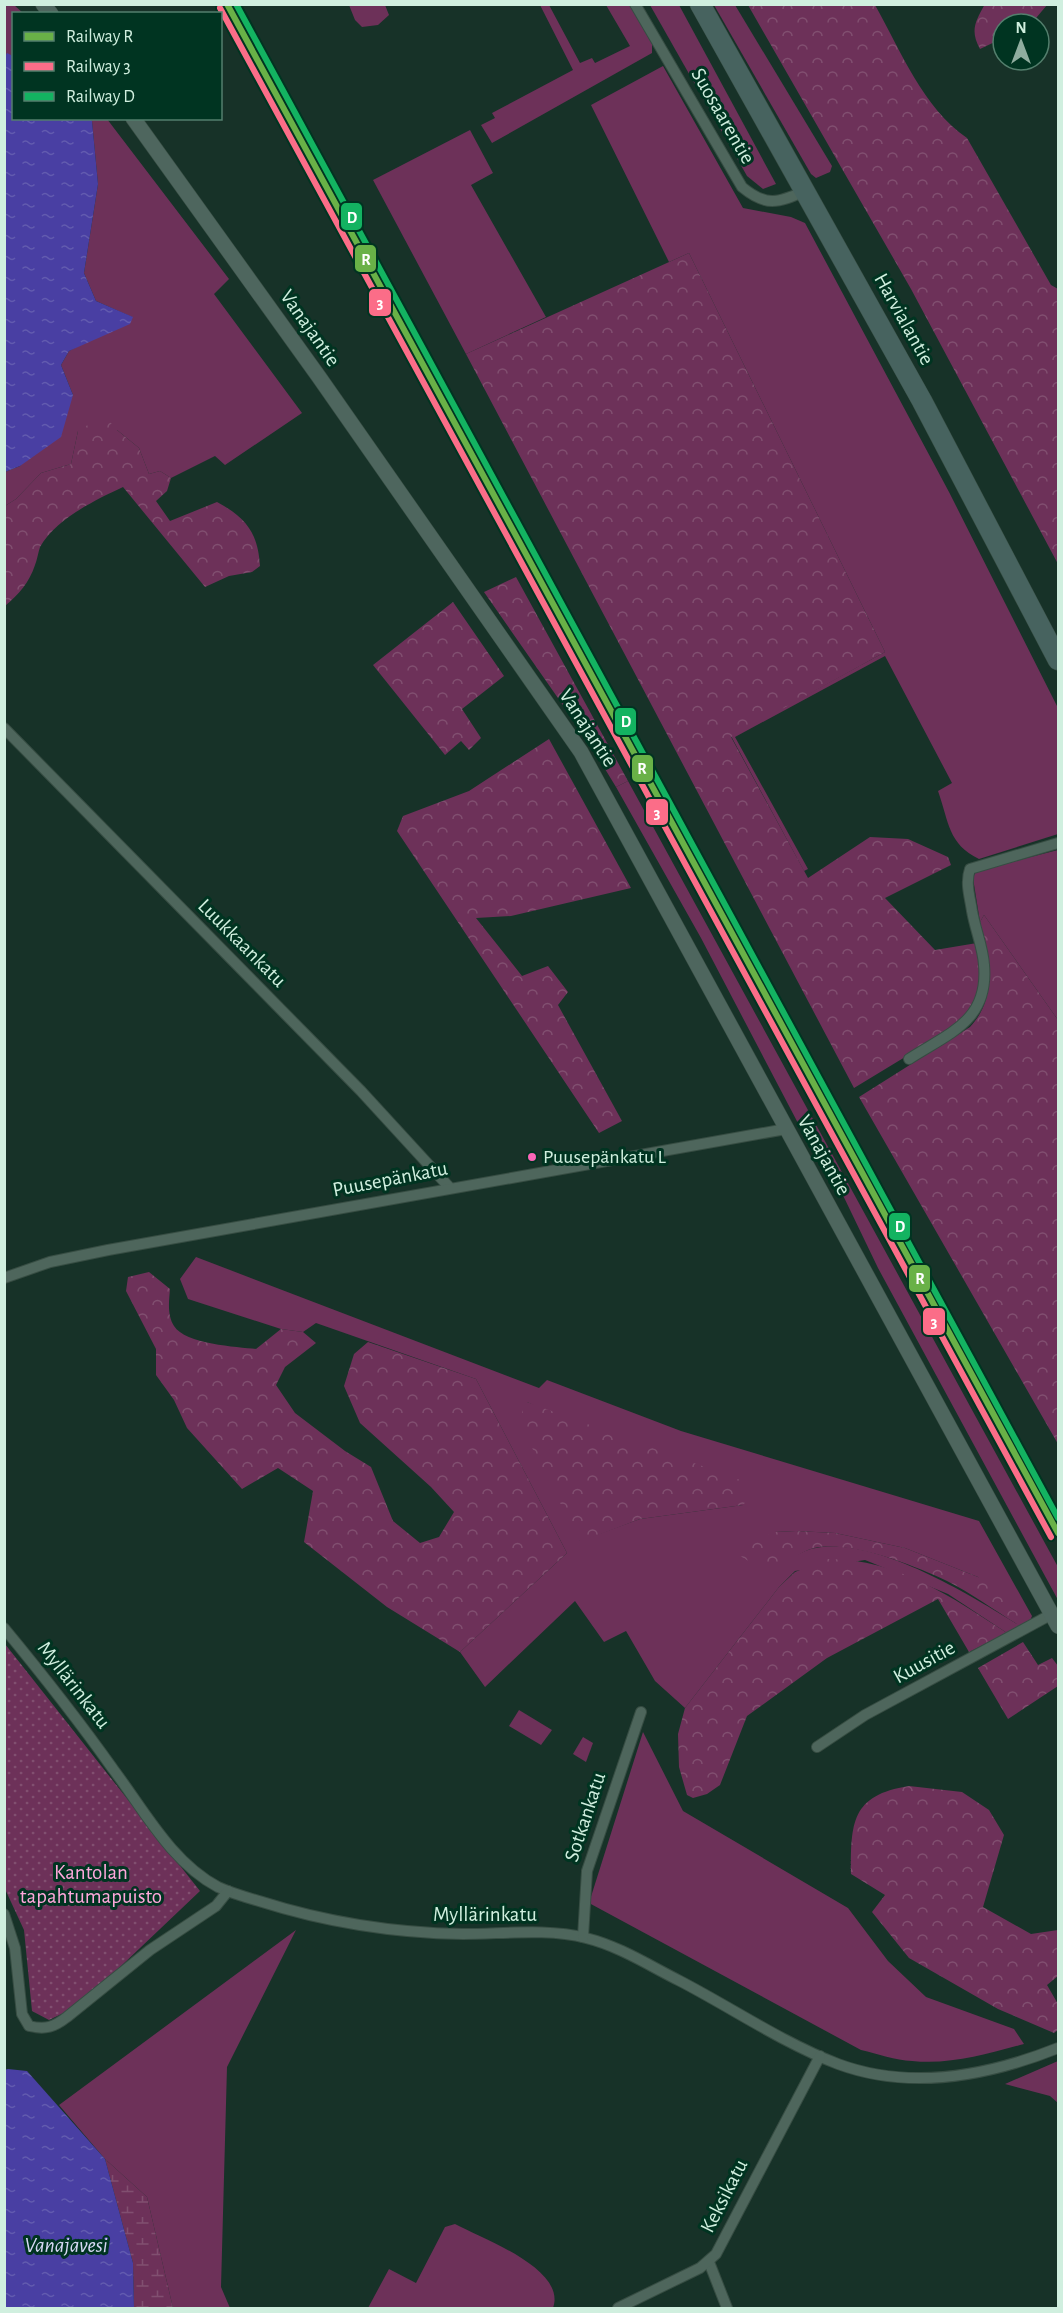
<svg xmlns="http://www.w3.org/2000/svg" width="1063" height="2313" font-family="'Alegreya Sans',sans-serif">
<defs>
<pattern id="forest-crowns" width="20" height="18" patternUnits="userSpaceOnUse" patternTransform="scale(1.5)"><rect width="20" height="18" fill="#6d3159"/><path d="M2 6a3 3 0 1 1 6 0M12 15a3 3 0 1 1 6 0" fill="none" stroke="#814f70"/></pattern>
<pattern id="wetland-marsh" width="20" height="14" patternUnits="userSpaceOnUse" patternTransform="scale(1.5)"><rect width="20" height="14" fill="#6d3159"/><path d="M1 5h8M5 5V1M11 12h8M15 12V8" fill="none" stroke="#814f70"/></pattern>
<pattern id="park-dots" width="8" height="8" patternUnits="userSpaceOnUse" patternTransform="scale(1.5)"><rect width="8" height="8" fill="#6d3159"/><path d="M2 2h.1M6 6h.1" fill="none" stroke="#814f70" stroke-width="1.8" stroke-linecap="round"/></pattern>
<pattern id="water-ripples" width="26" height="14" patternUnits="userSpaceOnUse" patternTransform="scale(1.5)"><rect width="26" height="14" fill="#493fa3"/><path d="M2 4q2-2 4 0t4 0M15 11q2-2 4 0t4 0" fill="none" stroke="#625baf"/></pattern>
</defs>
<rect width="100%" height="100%" fill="#173228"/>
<!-- grass -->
<g fill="#6d3159" fill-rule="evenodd">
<path d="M5,5H14L23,13L14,14L13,56L7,54L5,58Z"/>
<path d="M349,5H385L389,15L378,25L362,27L355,20Z"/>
<path d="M540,5H549L580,63L592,58L595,63L630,46L606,5H630L652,44V53L492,143L481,125L495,118L492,113L573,70Z"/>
<path d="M650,5H679L776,184L763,189L747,176Z"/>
<path d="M714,5H735L832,166L830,172L816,178L811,174Z"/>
<path d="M663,66L743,208L791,217L805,223L949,492L1058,708V834L979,859C948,844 949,822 938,791L952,783L885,656L735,737L808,869L804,871L731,736L885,652L689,253L669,262L591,105Z"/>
<path d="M90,119H107L229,279L214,294L302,413L225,465L215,456L171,478L160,471L149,474L139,448L117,430L78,431L71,464L41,473L16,499L5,506V472L20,466L73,395L61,365L69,351L132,317L96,301L84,273L98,184L92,121Z"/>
<path d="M470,130L493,173L471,185L546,317L466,354L373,180Z"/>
<path d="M628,781L1058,1567V1600L878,1268L826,1160L810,1146L701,938L616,787Z"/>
<path d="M1058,850V1020L984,915L980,922L973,878L976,871Z"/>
<path d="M196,1257L539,1388L547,1380L681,1431L979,1521L1032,1616L1030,1621L1007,1633L948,1594L865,1560L795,1571L779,1587L685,1708L655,1681L626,1631L604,1642L575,1601L485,1687L460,1652L567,1553L476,1379L316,1323L303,1332L281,1329L188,1299L180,1279ZM527,1402L743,1505L640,1519L580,1541ZM796,1531L835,1533L905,1548L978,1577L1017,1624C968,1594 876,1537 816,1548C807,1549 798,1555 790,1558L775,1532Z"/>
<path d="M519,1710L552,1730L541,1745L509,1726Z"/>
<path d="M643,1732L683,1811L848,1908L888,1961L926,1997L1014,2029L1024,2044C986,2054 951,2065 912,2061C895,2060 878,2054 861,2050L589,1903Z"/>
<path d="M583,1737L593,1743L586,1762L573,1754Z"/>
<path d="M296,1930L227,2067L221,2287L230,2308H173L147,2197L105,2159L59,2105Z"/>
<path d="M1058,2061V2103L1050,2096L1005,2084Z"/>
<path d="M455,2224C483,2239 567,2269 553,2308H368L389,2269L416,2283L445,2227Z"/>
</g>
<!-- forest -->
<g fill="url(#forest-crowns)">
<path d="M985,4H1047V5L1031,24H1003V38L980,49C970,31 975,22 985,4Z"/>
<path d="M748,5H875C901,51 923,108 967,138L1051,285L1058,289V564L911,289Z"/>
<path d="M689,253L885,652L731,737L808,878L870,837L908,839L948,857L951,865L885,898L935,950L977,943L981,987L966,1020L854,1088L466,354Z"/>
<path d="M104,415L117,430L139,448L149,474L160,471L171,478L167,491L156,501L170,521L217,502C245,517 258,532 260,566L252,572L229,576L205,587L123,487C95,500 56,519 40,547C38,553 37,560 35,565C29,583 19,594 5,606V506L16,499L41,473L71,464L78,431Z"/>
<path d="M516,577L628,781L616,787L588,741L484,592Z"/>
<path d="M453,602L504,676L462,709L481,738L469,750L461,741L445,755L373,665Z"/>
<path d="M549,739L631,888L511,916L476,918L522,976L548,966L568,992L558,1005L622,1121L599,1133L397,831L403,816L469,791Z"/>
<path d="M984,915L1058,1020V1444L859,1097L970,1027C999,996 988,959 980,922Z"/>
<path d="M149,1272L170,1289C169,1301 167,1315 174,1326C185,1344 237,1347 256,1349L281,1329L303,1332L316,1343L285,1367L276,1385L295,1413L345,1451L371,1467L393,1521L420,1543L439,1537L454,1512L431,1487L360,1423L344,1386L354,1354L368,1342L476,1379L567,1553L460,1652L387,1607L304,1542L313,1491L278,1468L242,1489L187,1428L174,1400L156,1375V1349L126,1291L128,1277Z"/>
<path d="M527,1402L743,1481L749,1484L750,1497L743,1505L640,1519L580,1542L522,1428V1410Z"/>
<path d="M796,1531L835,1533L905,1548L978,1577L1011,1594L1026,1617L1017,1624C994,1610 971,1593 947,1581C914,1565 850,1540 814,1548C797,1553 786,1563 773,1576L732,1551L775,1532Z"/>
<path d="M827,1559C895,1558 952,1597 1007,1633L969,1652L938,1599L827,1658L747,1716L720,1785L707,1794L693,1798L687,1795L679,1767L678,1734L685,1708L779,1587L795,1572Z"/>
<path d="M1023,1642L1038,1665L1052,1658L1058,1666V1686L1008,1719L978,1668Z"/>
<path d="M909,1786L962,1792L989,1810L1004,1835L983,1907L1031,1934L1058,1930V1976L1047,1985L1058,2004V2030L1054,2033L998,2009L909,1958L872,1912L885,1895L851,1874C851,1823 851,1795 909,1786Z"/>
</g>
<!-- wetland -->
<path fill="url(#wetland-marsh)" d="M105,2159L147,2197L173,2308H134L133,2263Z"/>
<!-- park -->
<path fill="url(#park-dots)" d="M5,1644L200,1891L80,2005L49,2020L32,2011L24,1930L5,1889Z"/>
<!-- water -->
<g fill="url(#water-ripples)">
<path d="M7,53L13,56L14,118H90L92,121L98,184L84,273L96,301L133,317L130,324L69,351L61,365L73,395L61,437L20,466L5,472L4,58Z"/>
<path d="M8,2069L27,2071L105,2159L133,2263L134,2308H5L4,2070Z"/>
</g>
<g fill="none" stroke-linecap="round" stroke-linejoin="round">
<defs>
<g id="street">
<path d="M635,4L742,187C766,207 778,203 805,191"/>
<path d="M4,728L361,1091L450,1188"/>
<path d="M909,1059C949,1033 989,1021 984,965C983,947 975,929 972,911C970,897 965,883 970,869L1058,843"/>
<path d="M4,1278L50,1262L108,1250L786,1129"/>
<path d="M4,1628C42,1674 79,1721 113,1769C144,1810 171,1862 218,1887C231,1893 245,1897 259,1901C325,1922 394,1933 463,1934C503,1934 547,1928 586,1938C619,1946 650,1966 680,1981C732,2008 783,2043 838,2064C911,2091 988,2076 1058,2048"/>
<path d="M817,1747L865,1715L1052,1614"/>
<path d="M4,1914L15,1948L22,2014L29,2026C46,2030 54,2027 67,2017L150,1950L216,1906L228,1891"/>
<path d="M583,1937L587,1871L641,1712"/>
<path d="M709,2262L727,2308"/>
<path d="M618,2308L700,2268L716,2254L820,2056"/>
</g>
<g id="secondary">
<path d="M43,4L51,14"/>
<path d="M133,118L319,377L581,752L1058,1626"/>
</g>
<path id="highway" d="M700,4L922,401L1058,660"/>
</defs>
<!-- street casing -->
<use href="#street" stroke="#374d43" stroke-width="12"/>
<!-- secondary casing -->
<use href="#secondary" stroke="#374d43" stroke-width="16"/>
<!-- highway casing -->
<use href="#highway" stroke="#374d43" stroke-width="21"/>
<!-- street -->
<use href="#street" stroke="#4e665c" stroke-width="10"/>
<!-- secondary -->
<use href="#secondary" stroke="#4e665e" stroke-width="15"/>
<!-- highway -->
<use href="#highway" stroke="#47635f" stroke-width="20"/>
<defs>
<path id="rail-1" d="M227,4L1058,1533"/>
<path id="rail-2" d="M220,8L1051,1537"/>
<path id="rail-3" d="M236,4L1058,1518"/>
</defs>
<!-- rail-1 casing -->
<use href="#rail-1" stroke="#003421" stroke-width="10"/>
<!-- rail-2 casing -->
<use href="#rail-2" stroke="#003421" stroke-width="10"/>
<!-- rail-3 casing -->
<use href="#rail-3" stroke="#003421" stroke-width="10"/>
<!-- rail-1 -->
<use href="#rail-1" stroke="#69b147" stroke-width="6"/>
<!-- rail-2 -->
<use href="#rail-2" stroke="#fb6d88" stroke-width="6"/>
<!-- rail-3 -->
<use href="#rail-3" stroke="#13b361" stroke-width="6"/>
</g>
<!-- markers -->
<circle fill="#fa66b7" stroke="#003421" stroke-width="2" cx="532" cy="1157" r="5"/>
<g text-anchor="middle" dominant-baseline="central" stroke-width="6" stroke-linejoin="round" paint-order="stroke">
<!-- bus labels -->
<g font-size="20" fill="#d0efdf" stroke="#003421" text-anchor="start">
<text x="543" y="1157">Puusepänkatu L</text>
</g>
<!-- street labels -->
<g font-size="21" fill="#d0efdf" stroke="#003421">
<text transform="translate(723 116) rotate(60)">Suosaarentie</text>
<text transform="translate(904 319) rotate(61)">Harvialantie</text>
<text transform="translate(310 328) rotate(55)">Vanajantie</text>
<text transform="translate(588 728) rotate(57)">Vanajantie</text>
<text transform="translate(242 943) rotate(45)">Luukkaankatu</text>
<text transform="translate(824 1155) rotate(61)">Vanajantie</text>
<text transform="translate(390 1179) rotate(-11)">Puusepänkatu</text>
<text transform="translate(924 1662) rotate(-29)">Kuusitie</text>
<text transform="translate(74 1685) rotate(52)">Myllärinkatu</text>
<text transform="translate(585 1817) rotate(-72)">Sotkankatu</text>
<text x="485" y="1914">Myllärinkatu</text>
<text transform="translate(724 2196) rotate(-63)">Keksikatu</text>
</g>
<!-- park labels -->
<g font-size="21" fill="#ffa8dc" stroke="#003421">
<text x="91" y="1872">Kantolan<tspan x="91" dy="24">tapahtumapuisto</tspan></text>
</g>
<!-- water labels -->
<g font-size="22" font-style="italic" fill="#d7d8f5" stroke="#003421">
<text x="66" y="2245">Vanajavesi</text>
</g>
</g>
<g stroke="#003421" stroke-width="2">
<rect x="340" y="202" width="23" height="29" rx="6" fill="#13b361"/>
<rect x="354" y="244" width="23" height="29" rx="6" fill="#69b147"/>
<rect x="368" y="288" width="24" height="29" rx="6" fill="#fb6d88"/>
<rect x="614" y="707" width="23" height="29" rx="6" fill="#13b361"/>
<rect x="631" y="754" width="23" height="29" rx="6" fill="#69b147"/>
<rect x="645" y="798" width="24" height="28" rx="6" fill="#fb6d88"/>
<rect x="888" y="1212" width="23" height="29" rx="6" fill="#13b361"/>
<rect x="908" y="1264" width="23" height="29" rx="6" fill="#69b147"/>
<rect x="922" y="1307" width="24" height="29" rx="6" fill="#fb6d88"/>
</g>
<g font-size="16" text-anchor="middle" font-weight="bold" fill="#fff">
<text x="352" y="223">D</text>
<text x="366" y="265">R</text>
<text x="380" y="308">3</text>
<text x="626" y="727">D</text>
<text x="642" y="774">R</text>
<text x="657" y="818">3</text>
<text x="900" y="1232">D</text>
<text x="920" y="1284">R</text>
<text x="934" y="1327">3</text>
</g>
<!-- border -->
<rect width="1063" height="2313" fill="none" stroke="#d0efdf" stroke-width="12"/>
<!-- legend -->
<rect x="12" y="12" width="210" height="108" fill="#003421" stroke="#537f6d" stroke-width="1.5"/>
<rect x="24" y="32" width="30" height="9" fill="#69b147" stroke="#537f6d" stroke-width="1.5"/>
<text x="66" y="42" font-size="18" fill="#d0efdf">Railway R</text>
<rect x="24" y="62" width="30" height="9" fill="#fb6d88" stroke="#537f6d" stroke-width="1.5"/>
<text x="66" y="72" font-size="18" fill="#d0efdf">Railway 3</text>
<rect x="24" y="92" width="30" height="9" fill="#13b361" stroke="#537f6d" stroke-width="1.5"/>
<text x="66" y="102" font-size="18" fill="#d0efdf">Railway D</text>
<!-- north arrow -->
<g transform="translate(1021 42)"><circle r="28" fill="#003421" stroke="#537f6d" stroke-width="1.5"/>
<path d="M0-4.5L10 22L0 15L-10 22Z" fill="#8fad9f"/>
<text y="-9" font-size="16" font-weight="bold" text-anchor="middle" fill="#d0efdf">N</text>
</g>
</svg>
